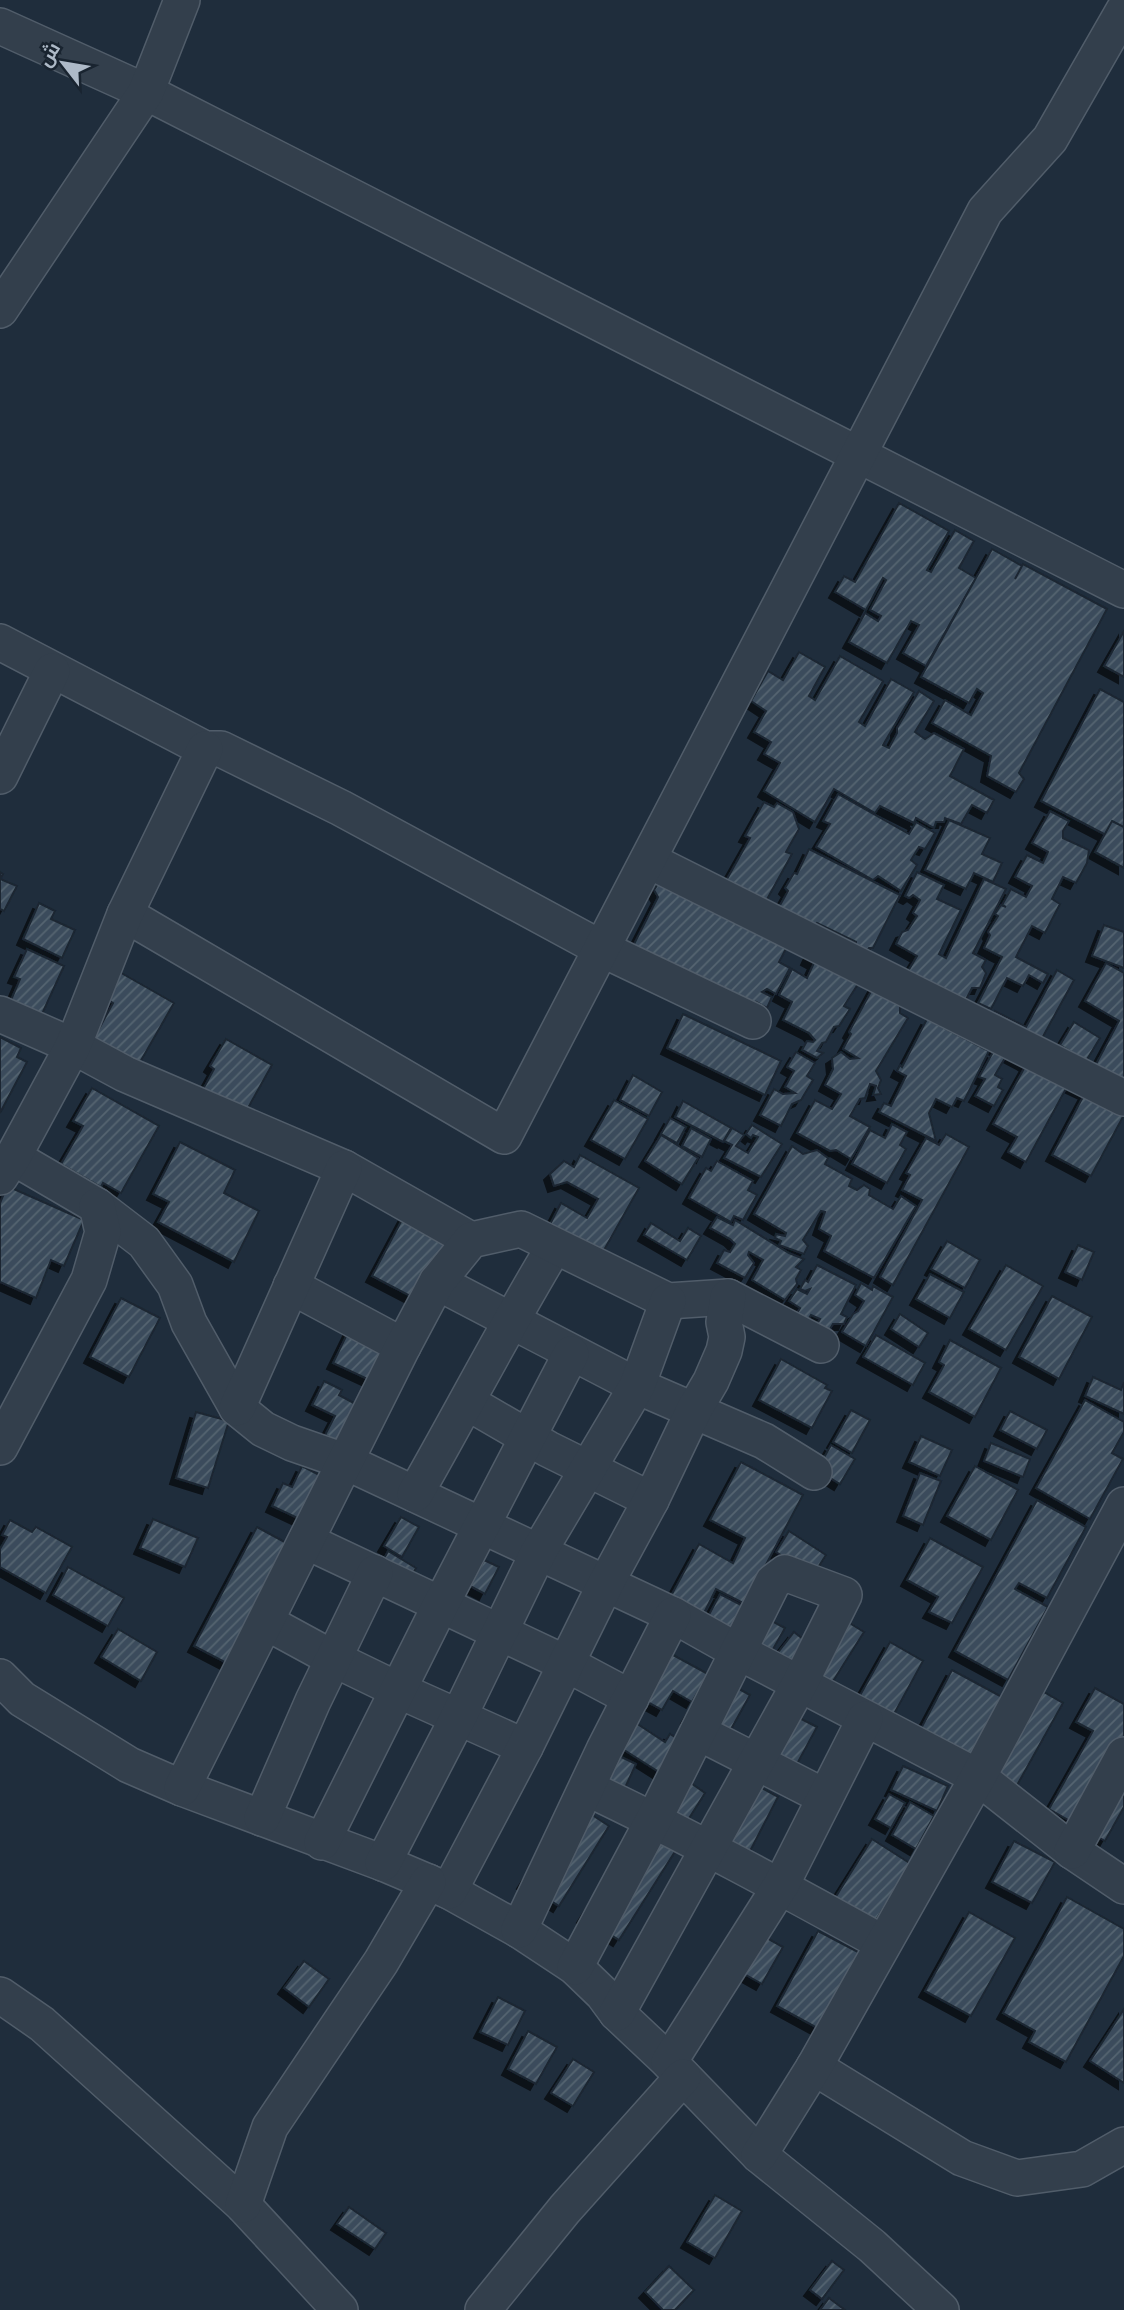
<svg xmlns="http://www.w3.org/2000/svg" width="1124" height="2310" font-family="'Noto Sans',Cairo,sans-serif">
<defs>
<pattern id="building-hatch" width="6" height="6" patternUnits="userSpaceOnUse" patternTransform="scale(1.75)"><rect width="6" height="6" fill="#3b4c5b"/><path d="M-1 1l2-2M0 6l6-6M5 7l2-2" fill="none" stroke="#556471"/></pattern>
<filter id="shadow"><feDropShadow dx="-6" dy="6" stdDeviation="0" flood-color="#0009"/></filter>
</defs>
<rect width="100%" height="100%" fill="#1f2d3c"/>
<!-- building -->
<g fill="url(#building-hatch)" stroke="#1b2632" stroke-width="2" filter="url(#shadow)">
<path d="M899,503L949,531L927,570L931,572L955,530L974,541L959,568L976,578L926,666L903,653L919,625L911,621L887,663L849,642L865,613L878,621L881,616L870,610L886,580L883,578L866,610L835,592L844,576L855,582Z"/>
<path d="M992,549L1022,566L1015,579L1023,564L1107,609L1019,773L1024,779L1016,792L987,776L991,756L932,723L945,700L971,715L983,693L977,689L969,703L921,677Z"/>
<path d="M1124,631V677L1104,666Z"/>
<path d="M799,652L825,667L809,696L815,700L840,656L883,681L859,722L865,726L891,679L914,692L883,745L889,748L897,733V728L919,691L934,701L915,732L925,739L934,733L964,749L950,776L994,800L987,813L972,805L961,824L945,818L944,822H936L934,828L916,818L914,823L880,806L875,813L834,789L815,822L764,791L780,763L764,754L771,742L754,732L766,711L751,701L768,671L783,680Z"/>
<path d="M1100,689L1124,702V845L1116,860L1097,851L1106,835L1041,801Z"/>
<path d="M838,794L909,834L916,822L935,833L925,849L919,847L911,860L917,865L901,891L878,876L873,880L816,847L830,824L823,821Z"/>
<path d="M764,802L774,807L777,803L793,812L799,829L786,852L792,854L760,912L723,886L750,838L745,836Z"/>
<path d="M1050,811L1069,821L1063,831V838L1089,850L1087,863L1076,883L1063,877L1052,899L1060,904L1045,933L1032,926L1016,957L1048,974L1043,983L1029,975L1023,986L1007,978L991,1009L978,1003L1002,957L984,948L990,935L988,932L998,916L995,914L1001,905L1006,907L1002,905L1011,889L1026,897L1032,886L1015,877L1027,855L1043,863L1048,852L1032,843Z"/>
<path d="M949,820L990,838L982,854L1002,863L993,882L974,873L966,889L925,870Z"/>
<path d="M1112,821L1124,827V868L1095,852Z"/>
<path d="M809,849L900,895L873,948H869L863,955L856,946V942L817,923L813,928L779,907L788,891L785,888L794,873L797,874Z"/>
<path d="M0,872L3,874L0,879L17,886L4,911L0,909Z"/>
<path d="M917,872L944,885L937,899L961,910L939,954L946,958L984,879L1006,889L973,953L986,960L982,967L986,973L980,988H972L963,1005L896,991L917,956L896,944L902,932L908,930L917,916L913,913L920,900L913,895L909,898L905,896Z"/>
<path d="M664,874L791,939L779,962L790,968L776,994L767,989L762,992L772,997L767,1008L756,1002L754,1007L633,946L658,897L654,890Z"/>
<path d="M39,903L55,911L51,919L75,930L62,958L23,939Z"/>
<path d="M1104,925L1124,932V968L1092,956Z"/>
<path d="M812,948L858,984L844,1006L850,1009L839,1026L834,1027L826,1042L822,1043L817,1051L823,1053L817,1058L802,1050L807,1041L813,1042L815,1040L809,1033L783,1020L792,1002L779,995L792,969L807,978L814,963L807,959Z"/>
<path d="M27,949L64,966L42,1014L11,1000L20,979L14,977Z"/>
<path d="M1106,963L1124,973V1082L1095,1066L1119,1021L1085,1001Z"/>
<path d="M116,970L174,1003L139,1064L94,1038L113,1003L101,995Z"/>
<path d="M1057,970L1074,980L1041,1040L1124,1115L1091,1176L1052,1155L1085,1093L1068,1085L1026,1162L1008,1152L1017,1137L993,1124L1026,1065L979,1040L995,1011L1026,1027Z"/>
<path d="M875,984L900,1006V1013L908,1018L876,1071L881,1080L878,1088L881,1094L873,1095L876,1086L870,1084L865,1098L860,1099L850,1116L870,1127L851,1159L836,1150L830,1151L797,1133L815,1100L832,1109L841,1094L825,1085L833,1069L832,1058L841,1052L850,1059L858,1058L843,1049L851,1034L849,1032Z"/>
<path d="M683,1014L781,1061L765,1095L667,1048Z"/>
<path d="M927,1019L989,1051L964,1101L957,1098L952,1107L936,1099L929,1113L936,1141L879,1112L884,1103L891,1106L906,1076L897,1071L900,1065L902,1067Z"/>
<path d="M1074,1022L1100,1038L1086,1061L1060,1045Z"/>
<path d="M0,1037L21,1048L17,1057L27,1062L0,1113Z"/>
<path d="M226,1039L272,1065L244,1115L202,1091L214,1069L210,1066Z"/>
<path d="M796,1052L815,1063L807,1076L813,1080L801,1100L792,1104L781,1126L760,1115L774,1089L783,1094L795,1093L785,1087L794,1071L787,1067Z"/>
<path d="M993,1052L1005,1058L995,1075L1002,1079L998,1087L1003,1090L994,1106L975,1096L985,1079L979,1077Z"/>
<path d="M633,1075L662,1092L649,1116L620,1100Z"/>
<path d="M92,1088L159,1126L121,1193L103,1183L101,1187L61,1164L83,1126L73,1121Z"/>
<path d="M614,1100L648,1119L625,1159L591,1140Z"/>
<path d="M683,1101L731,1128L723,1142L675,1117Z"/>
<path d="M670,1118L686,1127L677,1143L661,1134Z"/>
<path d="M892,1124L907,1132L900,1145L906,1149L887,1183L852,1164L870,1130L885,1138Z"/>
<path d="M752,1125L782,1144L761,1177L724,1158L732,1145L724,1141L732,1128L744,1135L736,1146L748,1153L758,1137L753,1135L751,1138L746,1134Z"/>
<path d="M691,1128L711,1139L702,1157L682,1146Z"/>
<path d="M946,1134L969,1147L893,1285L880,1277L922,1200L902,1190L910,1175L906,1173L926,1138L939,1145Z"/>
<path d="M661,1135L698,1158L682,1184L645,1161Z"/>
<path d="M180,1142L235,1170L224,1193L259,1211L234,1262L158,1222L169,1202L153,1194Z"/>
<path d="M792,1146L803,1154L817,1150L828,1158L825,1164L852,1179L849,1186L857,1190L864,1185L870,1189L869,1195L893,1209L901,1196L916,1206L874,1278L824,1251L831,1236L819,1229L825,1212L821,1211L803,1240L808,1246L804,1254L779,1245L781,1241L775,1238L776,1234L785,1236L786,1233L754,1214Z"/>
<path d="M580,1155L639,1188L599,1259L547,1230L561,1203L587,1218L598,1199L567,1182L554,1186L550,1174L564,1161L574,1167Z"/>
<path d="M717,1161L753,1181L748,1190L757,1195L743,1220L734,1216L731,1222L689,1198L706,1168L711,1171Z"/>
<path d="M7,1186L84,1220L64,1266L51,1260L36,1298L0,1282V1203Z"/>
<path d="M404,1216L451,1241L439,1263L433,1259L412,1297L372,1276Z"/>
<path d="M717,1217L733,1225L735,1220L789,1253L804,1259L796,1267L801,1270L796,1279L797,1284L785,1300L752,1280L763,1260L749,1252L748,1255L754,1263L745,1278L717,1263L724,1250L730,1252L735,1244L730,1239L710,1228Z"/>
<path d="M651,1223L680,1241L688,1228L701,1236L687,1260L644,1235Z"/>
<path d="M947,1241L980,1260L965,1288L931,1269Z"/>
<path d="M1078,1245L1094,1252L1082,1280L1065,1272Z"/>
<path d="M817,1265L856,1285L841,1314L847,1317L844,1324H833L826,1336L814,1329L820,1319L811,1315L806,1323L793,1320L800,1308L789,1301L797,1289L807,1294L810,1289L805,1291L800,1289L805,1280L808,1282Z"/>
<path d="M1006,1265L1043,1286L1006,1350L969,1329Z"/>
<path d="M930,1274L964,1292L950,1318L916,1299Z"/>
<path d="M861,1283L872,1290L873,1286L893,1297L866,1346L842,1332L853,1314L858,1311L864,1301L855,1295Z"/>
<path d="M1052,1296L1092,1317L1059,1379L1019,1357Z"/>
<path d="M121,1298L160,1318L129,1377L90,1357Z"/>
<path d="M900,1314L928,1333L919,1347L891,1329Z"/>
<path d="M351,1326L393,1346L376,1383L333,1363Z"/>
<path d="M876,1335L925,1363L913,1385L863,1357Z"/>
<path d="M950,1340L1001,1368L975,1417L929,1392L944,1365L939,1362Z"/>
<path d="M781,1359L827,1385L825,1388L832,1391L812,1428L759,1400Z"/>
<path d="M1093,1377L1121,1390L1124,1382V1414L1085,1396Z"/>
<path d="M324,1381L342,1390L339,1395L363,1408L344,1445L325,1435L335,1416L312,1405Z"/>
<path d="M1085,1400L1124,1422V1432L1112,1453L1123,1459L1090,1519L1036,1488Z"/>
<path d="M851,1410L870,1420L852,1453L833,1442Z"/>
<path d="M1010,1411L1047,1430L1037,1449L1000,1430Z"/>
<path d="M196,1412L229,1421L208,1488L176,1478Z"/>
<path d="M921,1436L952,1450L940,1476L909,1462Z"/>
<path d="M991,1443L1030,1459L1023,1477L984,1461Z"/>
<path d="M831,1445L855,1459L840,1484L817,1470Z"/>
<path d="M741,1462L803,1495L745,1604L716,1589L699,1623L666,1605L699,1544L733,1563L745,1538L710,1520Z"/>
<path d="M302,1466L329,1480L308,1523L272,1506L283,1483L292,1487Z"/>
<path d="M975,1466L1018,1490L991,1540L947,1516Z"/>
<path d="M920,1473L941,1481L923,1525L903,1516Z"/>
<path d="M1037,1500L1086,1527L1047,1598L1019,1583L1015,1589L1048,1607L1008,1680L955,1651Z"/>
<path d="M401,1517L419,1527L402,1557L384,1546Z"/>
<path d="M153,1519L198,1538L185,1567L140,1548Z"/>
<path d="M10,1520L32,1532L36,1527L72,1547L46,1593L0,1567V1549L7,1537L2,1535Z"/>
<path d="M257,1527L292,1546L234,1667L194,1646Z"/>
<path d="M789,1531L826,1555L813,1575L776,1552Z"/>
<path d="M930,1538L983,1567L952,1623L929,1612L938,1597L907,1580Z"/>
<path d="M388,1551L416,1568L408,1582L380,1566Z"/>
<path d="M484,1560L499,1567L485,1594L470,1586Z"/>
<path d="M68,1567L124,1598L108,1626L53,1595Z"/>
<path d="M720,1594L785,1628L768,1658L704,1624Z"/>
<path d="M830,1611L864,1632L825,1694L791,1673Z"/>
<path d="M118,1629L157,1652L141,1681L101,1657Z"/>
<path d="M794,1632L808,1643L790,1666L776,1655Z"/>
<path d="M890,1642L923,1661L888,1725L854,1706Z"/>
<path d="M653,1644L708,1674L692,1702L673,1691L662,1710L627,1691Z"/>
<path d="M952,1670L1002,1697L967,1763L917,1736Z"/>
<path d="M712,1674L750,1695L725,1740L687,1718Z"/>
<path d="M1035,1687L1063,1703L1016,1787L988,1771Z"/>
<path d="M1095,1688L1124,1704V1807L1105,1841L1049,1809L1093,1731L1076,1722Z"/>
<path d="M780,1708L817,1727L791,1775L754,1755Z"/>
<path d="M636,1723L665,1742L670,1734L697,1751L681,1776L705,1793L681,1831L665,1776L621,1748Z"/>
<path d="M615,1754L636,1764L623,1792L586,1774Z"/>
<path d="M903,1766L948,1786L937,1811L891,1790Z"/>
<path d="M760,1787L778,1797L748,1855L729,1845Z"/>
<path d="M889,1794L905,1803L891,1828L875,1819Z"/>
<path d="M910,1802L934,1816L916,1849L892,1835Z"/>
<path d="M574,1803L609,1826L559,1906L523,1883Z"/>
<path d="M639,1828L676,1850L619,1940L583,1917Z"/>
<path d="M872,1839L911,1864L869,1931L830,1906Z"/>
<path d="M1014,1841L1055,1862L1032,1903L992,1882Z"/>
<path d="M1067,1897L1124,1929V1956L1066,2062L1029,2042L1035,2031L1003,2013Z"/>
<path d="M969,1912L1015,1938L971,2016L925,1991Z"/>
<path d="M743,1925L783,1947L762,1984L723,1962Z"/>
<path d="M818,1931L860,1953L819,2029L777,2006Z"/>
<path d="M304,1961L329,1979L309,2007L284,1988Z"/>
<path d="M498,1997L525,2011L508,2045L480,2032Z"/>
<path d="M1124,2009V2083L1090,2061Z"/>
<path d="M528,2031L557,2047L536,2084L508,2069Z"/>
<path d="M573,2059L594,2072L573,2106L551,2093Z"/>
<path d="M715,2195L742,2211L715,2258L687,2242Z"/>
<path d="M349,2207L386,2233L375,2249L337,2224Z"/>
<path d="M832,2261L844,2270L822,2299L810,2290Z"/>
<path d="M669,2266L694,2290L675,2310H663L645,2292Z"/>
<path d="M829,2298L845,2310H820Z"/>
</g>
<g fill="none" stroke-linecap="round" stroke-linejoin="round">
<defs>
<g id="street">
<path d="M0,26L146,92L1124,590"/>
<path d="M0,310L146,92L182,0"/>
<path d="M0,642L205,749H221L341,808L602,949L753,1021"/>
<path d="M0,776L52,671"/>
<path d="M648,860L1124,1098"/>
<path d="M125,914L504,1136L985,211L1050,139L1124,10"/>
<path d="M0,1014L73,1046L125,1074L344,1168L471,1240"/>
<path d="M13,1157L97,1206L144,1242L175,1285L189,1323L237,1408L263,1429L292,1443L344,1461L673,1615L737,1651L978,1777L1072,1851L1124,1886"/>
<path d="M0,1177L13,1157L73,1046L125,914L205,749"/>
<path d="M437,1282L637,1386L764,1441L814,1472"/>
<path d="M291,1286L403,1346"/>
<path d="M467,1402L548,1449L651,1500"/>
<path d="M237,1408L344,1168"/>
<path d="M0,1447L89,1280L103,1232L97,1206"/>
<path d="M415,1494C462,1412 505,1328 554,1247"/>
<path d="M306,1541L567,1664L631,1698"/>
<path d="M266,1622L334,1659L398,1690L525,1747"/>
<path d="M0,1677L22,1699L129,1765L182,1788L383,1863L449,1891L519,1930L575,1967L603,1994L617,2013L669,2062L759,2155L872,2246L941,2310"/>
<path d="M698,1732L825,1797"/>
<path d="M182,1788L403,1346L437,1282L471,1240L521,1229L668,1301L728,1297L821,1345"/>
<path d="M587,1788C688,1836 785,1889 883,1943"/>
<path d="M262,1818L313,1701L375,1573"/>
<path d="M322,1842L441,1604L571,1354"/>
<path d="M1072,1851L1124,1755"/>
<path d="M383,1863L459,1716L539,1551L637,1386L668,1301"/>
<path d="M449,1891L525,1747L606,1583L651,1500L694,1410L711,1381L724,1351L727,1337L724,1322L728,1297"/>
<path d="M519,1930L604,1750L673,1615"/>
<path d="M575,1967L654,1819L773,1582L785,1573L844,1595L800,1683L617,2013"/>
<path d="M0,1995L42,2024L243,2205L340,2310"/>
<path d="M669,2062L781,1885L865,1719"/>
<path d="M814,2067L962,2158L1017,2178L1082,2169L1124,2145"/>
<path d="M759,2155L814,2067L978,1777L1124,1505"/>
<path d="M243,2205L270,2127L381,1962L428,1882"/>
<path d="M483,2310L565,2209L683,2077"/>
</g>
</defs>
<!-- street casing -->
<use href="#street" stroke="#515d6a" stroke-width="38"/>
<!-- street -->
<use href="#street" stroke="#333f4c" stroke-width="35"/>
</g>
<!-- north arrow -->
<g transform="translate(63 63) rotate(301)" stroke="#192430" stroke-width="5" paint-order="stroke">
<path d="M0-5L12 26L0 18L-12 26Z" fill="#aebac8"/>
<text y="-10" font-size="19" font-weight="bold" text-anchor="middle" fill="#aebac8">ش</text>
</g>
</svg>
